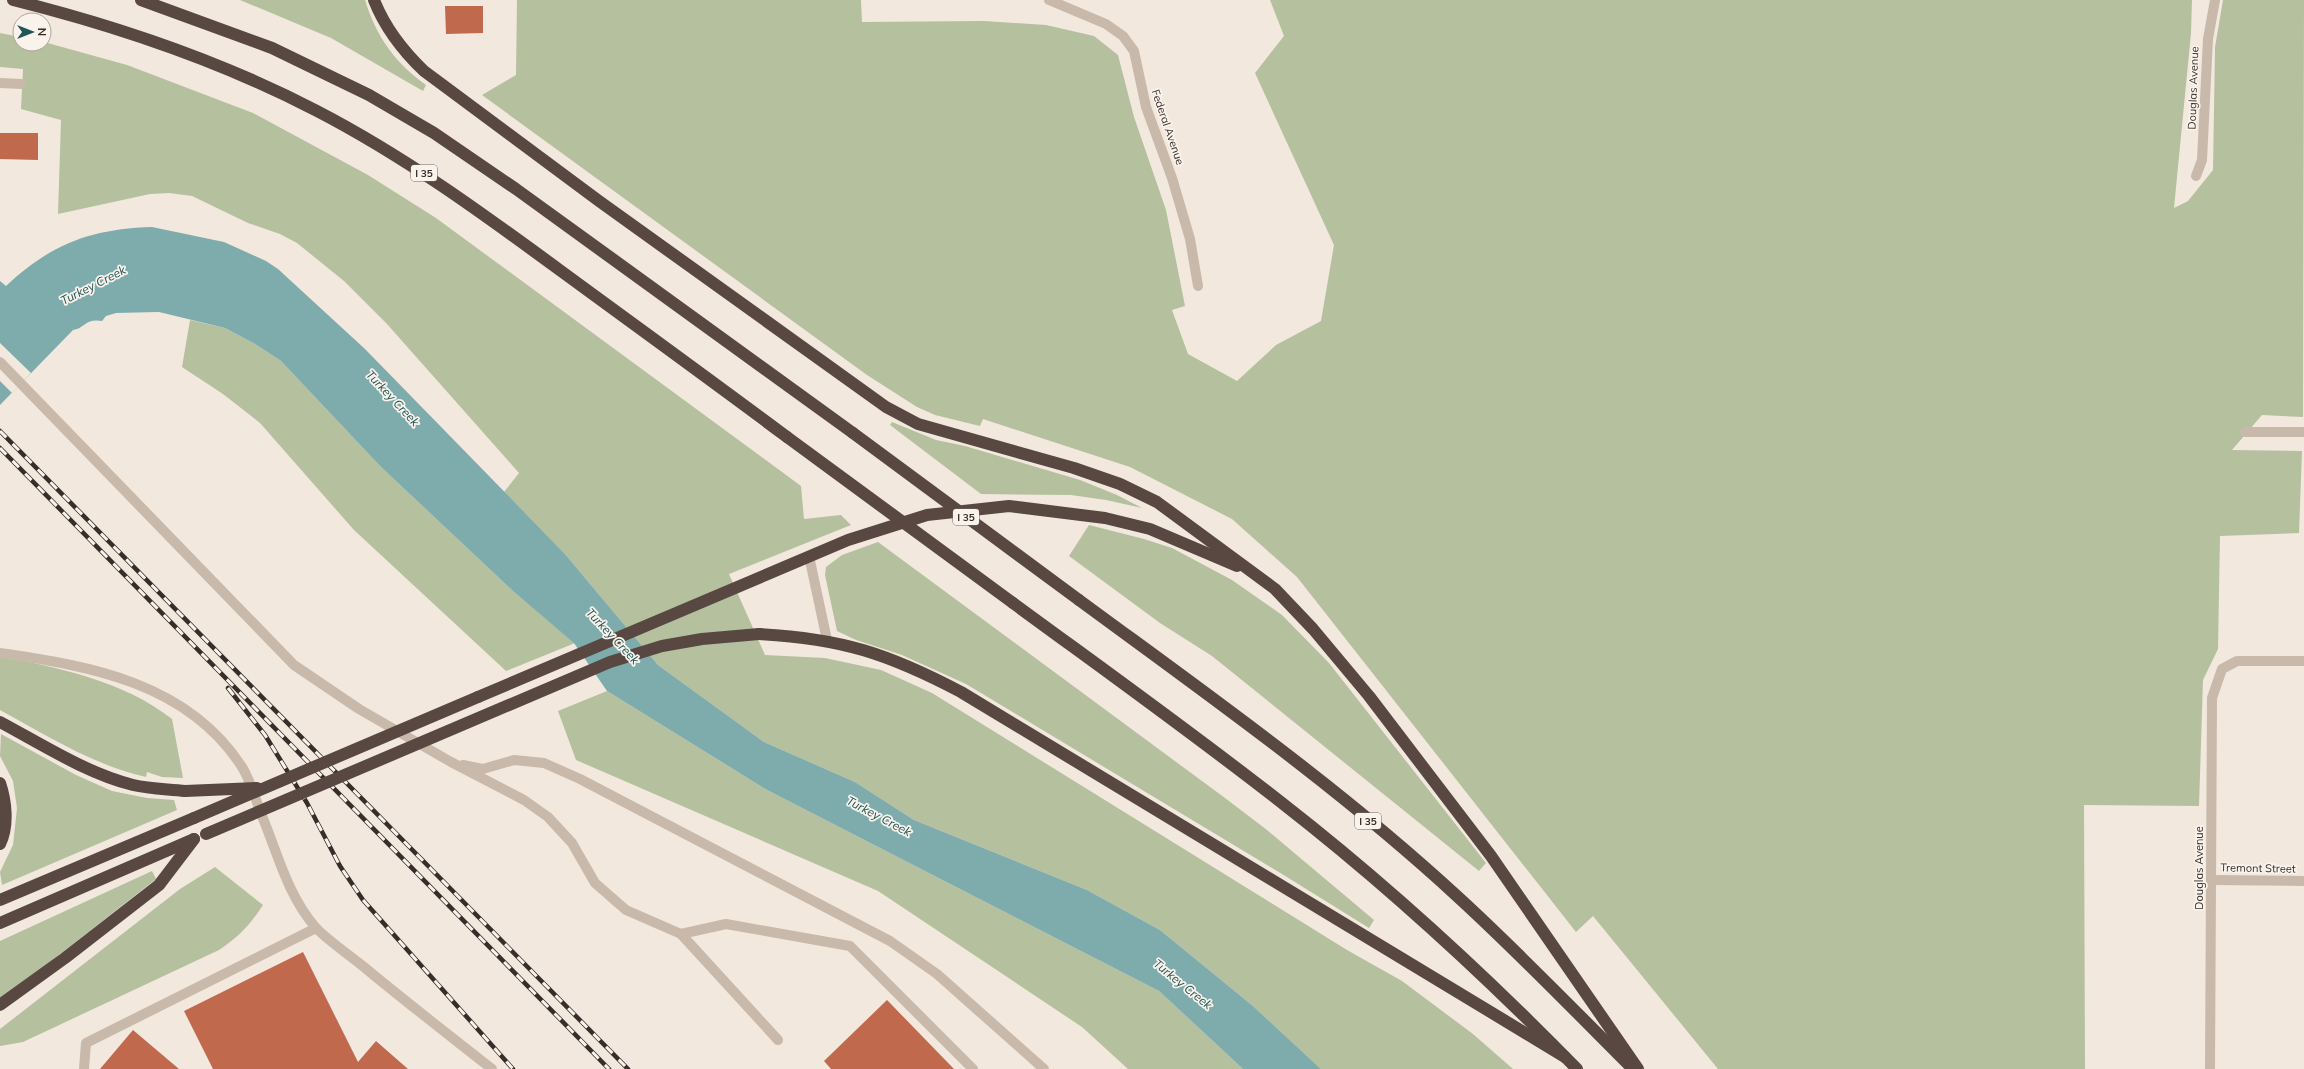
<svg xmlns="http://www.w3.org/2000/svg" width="2304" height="1069" font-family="Mulish,sans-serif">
<rect width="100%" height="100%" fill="#f2e8de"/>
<!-- green -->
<g fill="#b5c09f">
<path d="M240,0H365C376,36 395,63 426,85L423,91L331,38Z"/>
<path d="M517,0H861L862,22L984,21L1046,25L1094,36L1118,55L1134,117L1166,210L1185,306L1172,310L1188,354L1237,381L1276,345L1321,321L1334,245L1255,73L1284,36L1270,0H2192L2191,33L2174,208L2188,201L2213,170L2215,47L2223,0H2304L2303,417L2262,415L2232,450L2302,451L2299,533L2220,536L2218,649L2203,680L2199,806L2084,805L2085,1069H1718L1593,916L1576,932L1297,577L1232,519L1130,467L983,419L980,426L935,415L917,407L867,375L482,95L516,75Z"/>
<path d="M0,33L20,37V44H44V42L127,65L253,113L368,175L436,218L801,486L804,519L841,515L851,525L729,574L765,655L825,658L881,670L932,693L1347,950L1402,981L1473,1034L1513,1069H1321L1253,1006L1160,930L1087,890L914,820L855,782L764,742L658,665L565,554L504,492L519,473L387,324L344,281L297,243L280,234L248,223L192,196L169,193L150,194L58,214L61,120L21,109L23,69L0,67Z"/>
<path d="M190,320L225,328L255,344L281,361L380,466L514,592L575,643L506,671L354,530L260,423L223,394L182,367Z"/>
<path d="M892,422L936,440L965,446L1080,480L1117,495L1142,508L1106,500L1071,495L981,494L890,425Z"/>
<path d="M1089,525L1144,539L1172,548L1232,580L1282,615L1329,663L1486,863L1479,871L1212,656L1160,623L1069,556Z"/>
<path d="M878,542L1225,798L1267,830L1374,920L1369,928L1282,874L966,684L902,655L856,640L837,631L825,575L826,567L842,555Z"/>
<path d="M0,656C59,668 124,681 172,719L183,778L162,777L147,772L146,777C93,765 48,736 0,710Z"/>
<path d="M607,691L767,790L1159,991L1243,1069H1128L1082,1027L878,891L576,760L558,711Z"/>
<path d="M1,734L76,775L112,791L147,798L174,800L177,810L2,885L0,872L13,845L17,808L13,781L0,756Z"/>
<path d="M215,867L263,905C249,926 240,936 219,950L23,1042L0,1046V1029L180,889Z"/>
<path d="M152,871L156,879L0,1001V941Z"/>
</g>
<!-- water -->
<path fill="#7eacad" d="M152,227L224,242L266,261L278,269L365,349L565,554L658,665L764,742L855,782L914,820L1087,890L1160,930L1253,1006L1321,1069H1243L1159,991L767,790L607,691L574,643L514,592L380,466L281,361L255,344L225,328L159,312L116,313L106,316L102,321C85,318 84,329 73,330L0,405V281L6,286C51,244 90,229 152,227Z"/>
<!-- pier -->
<path fill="#f2e8de" d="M0,343L31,373L12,393L0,381Z"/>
<!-- building -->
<g fill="#c0694d">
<path d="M445,6H483V33L446,34Z"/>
<path d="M0,133H38V160L0,159Z"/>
<path d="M303,952L358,1062L376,1041L408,1069H213L184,1011Z"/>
<path d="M887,1000L954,1069H831L824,1061Z"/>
<path d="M133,1030L179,1069H100Z"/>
</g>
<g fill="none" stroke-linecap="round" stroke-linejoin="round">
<!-- minor -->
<g stroke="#c9b9aa" stroke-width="10">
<path d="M1049,0L1106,24L1123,36L1134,51L1146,107L1172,178L1190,239L1198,286"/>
<path d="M0,83L21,84"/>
<path d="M2196,176L2202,160L2208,39L2215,0"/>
<path d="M0,362L294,665L359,709L451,762L524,800L548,817L572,843L595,883L626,910L681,934L778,1040"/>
<path d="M2245,432H2304"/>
<path d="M809,556L827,640"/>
<path d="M0,653C91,666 188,683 242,767C250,780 255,797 260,811C277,851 287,895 316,928C330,942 348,954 364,967C406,1002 449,1035 492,1069"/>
<path d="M463,765L483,769L514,760L544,763L580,779L890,941L937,974L1044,1069"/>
<path d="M2211,880L2304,881"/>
<path d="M681,934L726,924L850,946L973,1069"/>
<path d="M84,1069L86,1043L316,928"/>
<path d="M2210,1069L2212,698L2222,669L2237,661H2304"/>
</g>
<!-- highway -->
<g stroke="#584841" stroke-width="12">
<path d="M13,0C117,26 221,61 317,111C404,156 482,213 561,271C636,326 712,381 787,437"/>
<path d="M141,0L272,48L369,95L434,133L516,189L853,433"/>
<path d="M374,0C385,28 402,50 424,71L599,201L886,407L918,424L1074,468L1120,484L1157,502L1275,589L1313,629L1369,696L1491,856L1638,1069"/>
<path d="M1079,600C1208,695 1340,788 1458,897C1516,950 1572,1008 1628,1064"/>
<path d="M1013,603C1103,669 1194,734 1282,803C1386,884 1485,975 1577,1069"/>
<path d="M759,634C841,638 889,654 961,692L1565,1057"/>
<path d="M478,697L848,540L927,515L1009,506L1105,518L1150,529L1237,566"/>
<path d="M0,722C43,745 86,773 133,785C150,789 168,789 185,791"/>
<path d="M0,783C6,801 9,826 0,844"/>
<path d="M0,900L194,818"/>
<path d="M0,923L194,839"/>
<path d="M0,1005L65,958L159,885L194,839"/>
</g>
<defs>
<g id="rail">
<path d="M0,431L628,1069"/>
<path d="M0,448L609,1069"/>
<path d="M228,688L265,735L307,803L340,866L363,900L513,1069"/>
</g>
</defs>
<!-- rail casing -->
<use href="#rail" stroke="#372e2a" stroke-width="4.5"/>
<!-- rail -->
<use href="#rail" stroke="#f9f3eb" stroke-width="3" stroke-dasharray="9" stroke-linecap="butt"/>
<!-- highway-bridge -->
<g stroke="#584841" stroke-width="12">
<path d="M853,433L1079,600"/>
<path d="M787,437L1013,603"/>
<path d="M185,791L257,788"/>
<path d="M194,818L478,697"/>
<path d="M206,834L610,662L662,646L702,639L759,634"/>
</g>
</g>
<g text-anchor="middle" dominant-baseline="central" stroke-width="3.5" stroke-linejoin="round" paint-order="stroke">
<!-- shield labels -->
<g fill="#f9f3eb" stroke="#716964" stroke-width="1">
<rect x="411" y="165" width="26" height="16" rx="3"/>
<rect x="953" y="509" width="26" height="16" rx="3"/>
<rect x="1355" y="813" width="26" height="16" rx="3"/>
</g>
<g font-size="10" font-weight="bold" fill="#372e2a">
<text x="424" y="173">I 35</text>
<text x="966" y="517">I 35</text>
<text x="1368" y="821">I 35</text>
</g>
<!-- street labels -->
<g font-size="11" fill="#372e2a" stroke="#f9f3eb">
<text transform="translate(2193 88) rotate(-88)">Douglas Avenue</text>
<text transform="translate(1168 127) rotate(71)">Federal Avenue</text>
<text transform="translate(2199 868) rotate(-90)">Douglas Avenue</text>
<text transform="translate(2258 868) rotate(1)">Tremont Street</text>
</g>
<!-- water labels -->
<g font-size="12" font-style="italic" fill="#215457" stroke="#f9f3eb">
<text transform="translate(93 285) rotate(-27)">Turkey Creek</text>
<text transform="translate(393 398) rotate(47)">Turkey Creek</text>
<text transform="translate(613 636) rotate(47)">Turkey Creek</text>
<text transform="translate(879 816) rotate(28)">Turkey Creek</text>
<text transform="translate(1183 984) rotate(39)">Turkey Creek</text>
</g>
</g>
<!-- north arrow -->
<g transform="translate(32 32) rotate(90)"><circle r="19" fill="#f9f3eb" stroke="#aba49e"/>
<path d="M0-3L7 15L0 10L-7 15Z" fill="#215457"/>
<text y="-6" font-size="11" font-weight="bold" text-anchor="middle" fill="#372e2a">N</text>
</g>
</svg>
